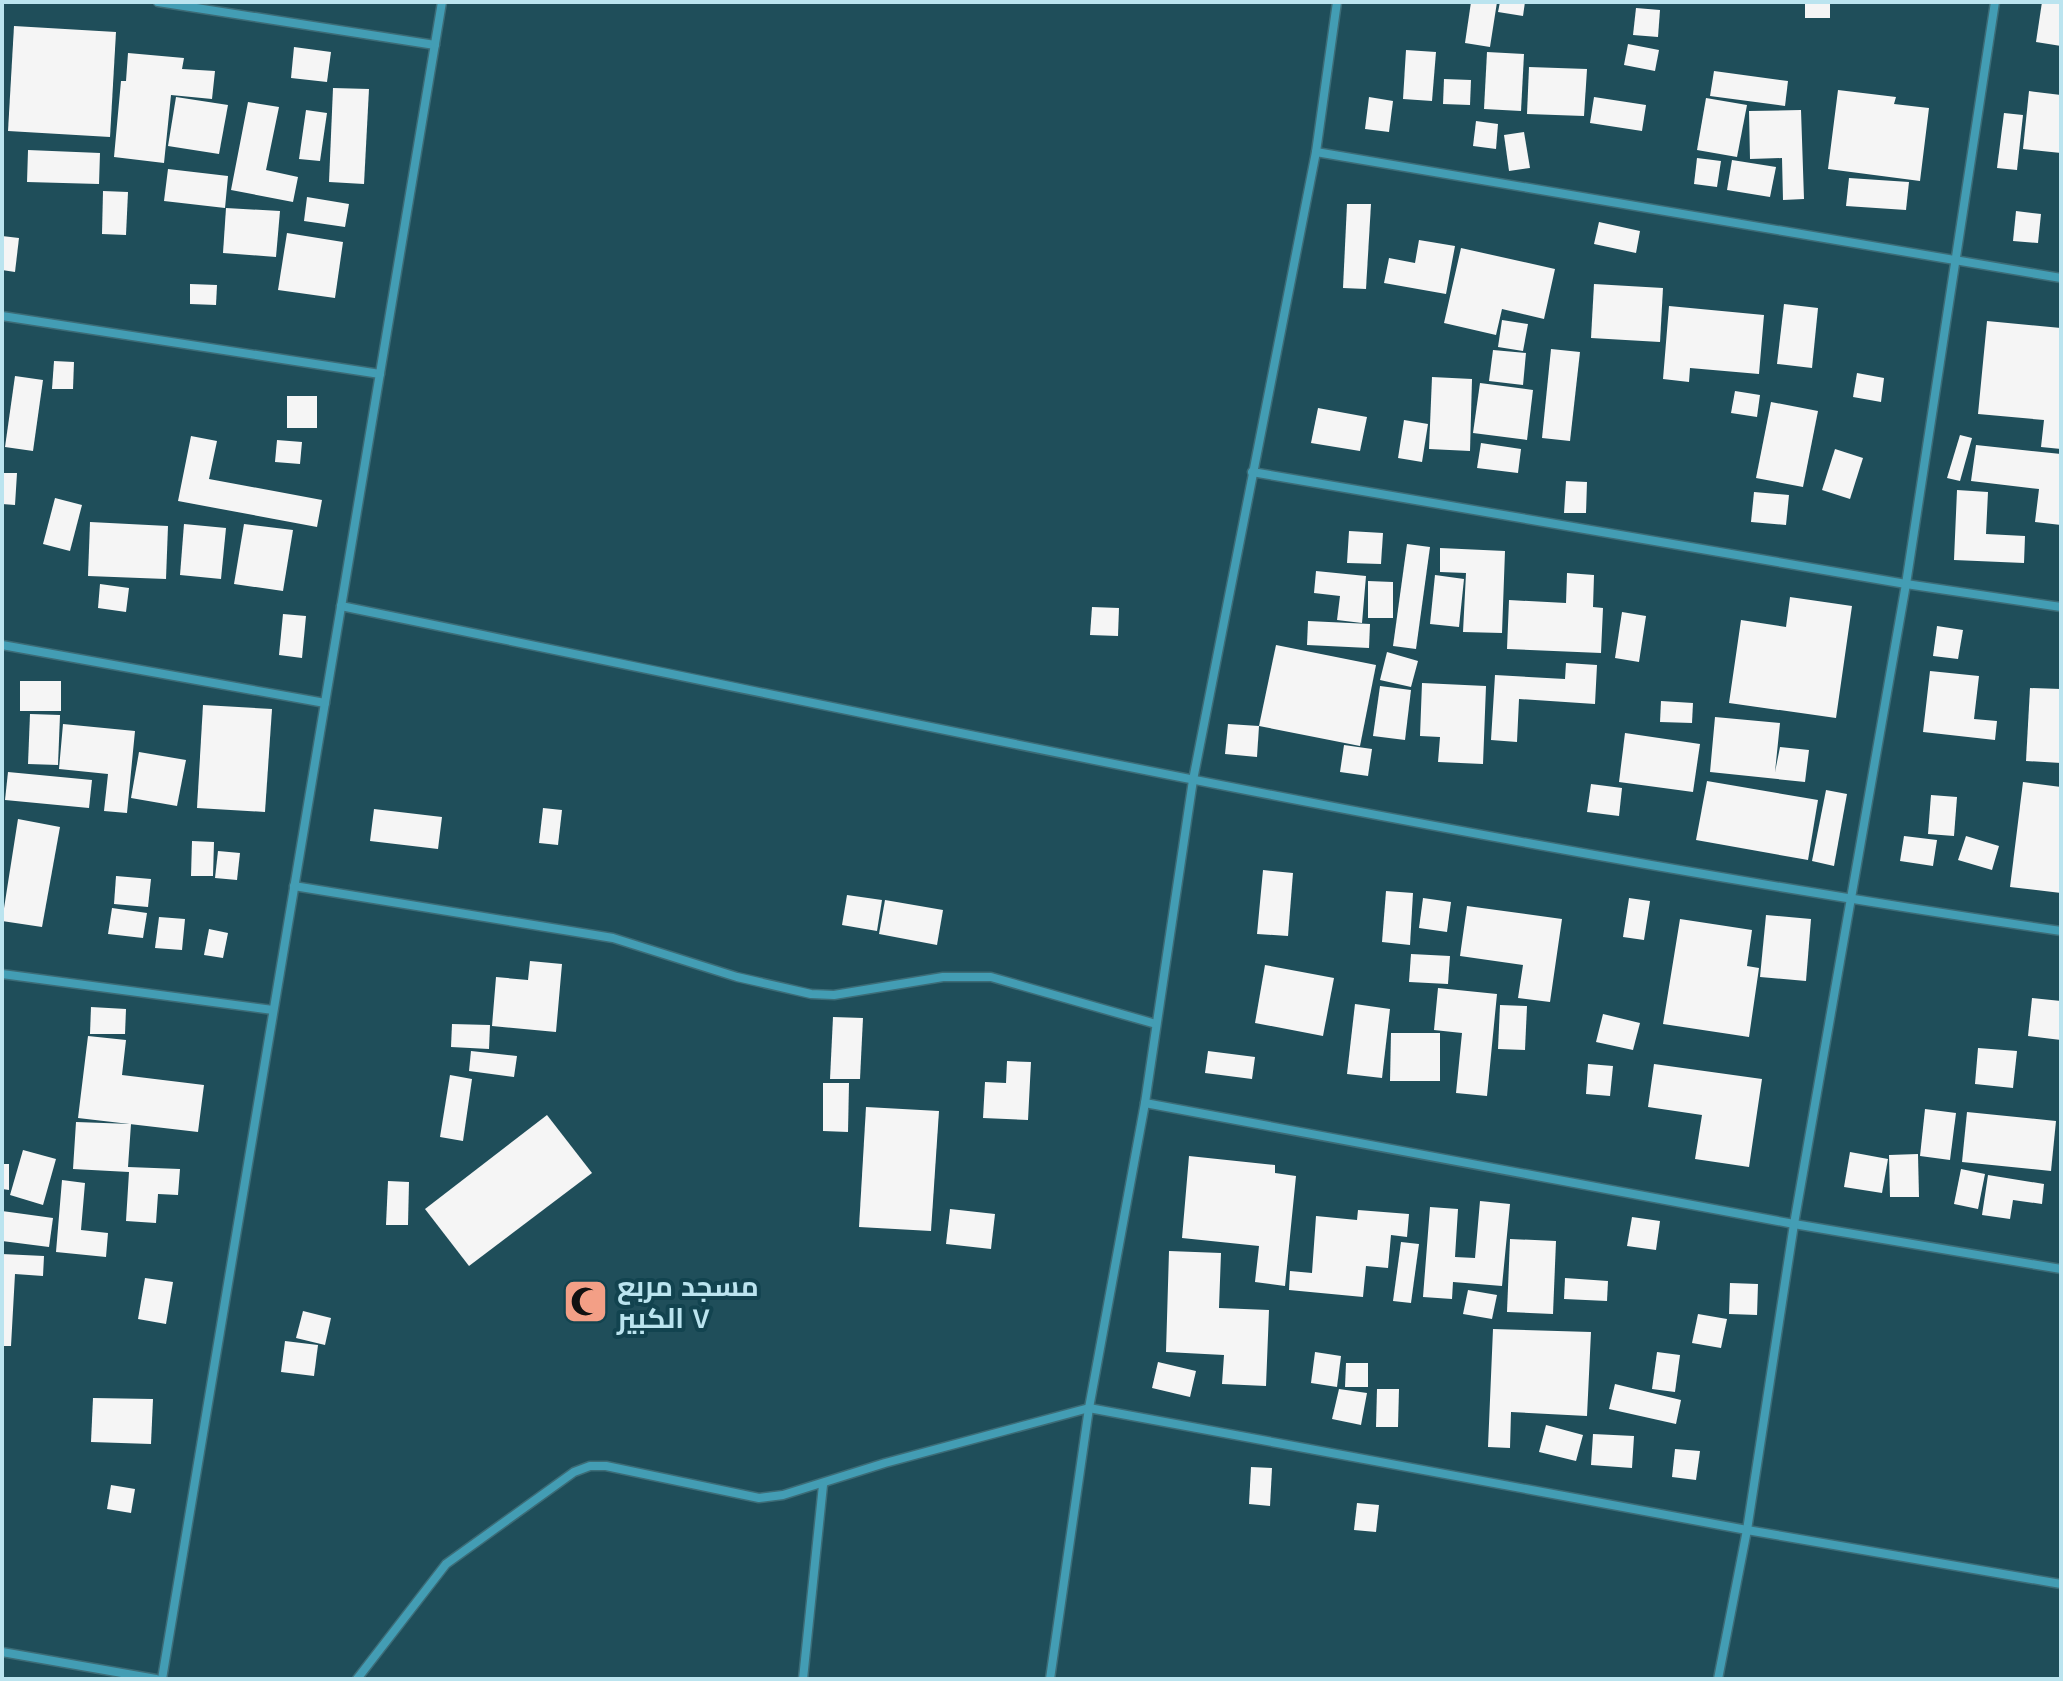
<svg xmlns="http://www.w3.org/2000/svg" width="2063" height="1681" font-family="'Work Sans',Cairo,sans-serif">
<rect width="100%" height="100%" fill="#1f4e5a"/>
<!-- building -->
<g fill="#f5f5f5">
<path d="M1471,2H1497L1490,47L1465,43Z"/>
<path d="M1500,2H1525L1523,16L1498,12Z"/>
<rect x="1805" y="2" width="25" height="16"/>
<path d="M2042,2H2061V46L2036,42Z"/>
<path d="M1636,8L1660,10L1658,37L1633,35Z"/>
<path d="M14,26L116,32L110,137L8,131Z"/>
<path d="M1628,44L1659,50L1655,71L1624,65Z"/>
<path d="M294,47L331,52L327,82L291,78Z"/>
<path d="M1406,50L1436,52L1432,101L1403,99Z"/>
<path d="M1487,52L1524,54L1521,111L1484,109Z"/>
<path d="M128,53L184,58L182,69L215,71L212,99L171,95L164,163L114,157L121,81H126Z"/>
<path d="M1529,67L1587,69L1584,116L1527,114Z"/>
<path d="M1714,71L1788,81L1785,106L1710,96Z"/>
<path d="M1444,79L1471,80L1470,105L1443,104Z"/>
<path d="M333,88L369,89L364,184L329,182Z"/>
<path d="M1838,90L1896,97L1894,104L1929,108L1920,181L1828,169Z"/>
<path d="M2029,91L2061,95V153L2023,149Z"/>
<path d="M176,97L228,105L219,154L168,146Z"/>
<path d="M1369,97L1393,101L1389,132L1365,129Z"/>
<path d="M1594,97L1646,105L1642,131L1590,123Z"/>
<path d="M1706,98L1747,105L1737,157L1697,150Z"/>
<path d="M248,102L279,107L266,170L298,177L293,202L231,190Z"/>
<path d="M306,110L327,113L320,161L299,159Z"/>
<path d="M1801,110L1804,199L1783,200L1782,158L1750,159L1749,111Z"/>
<path d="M2004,113L2023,115L2017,170L1997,168Z"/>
<path d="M1476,121L1498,124L1496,149L1473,146Z"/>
<path d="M1524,132L1530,168L1509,171L1504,135Z"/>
<path d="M28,150L100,153L99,184L27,182Z"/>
<path d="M1697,158L1721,161L1717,187L1694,184Z"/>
<path d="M1732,160L1776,167L1770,197L1727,190Z"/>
<path d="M168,169L228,176L225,208L164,201Z"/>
<path d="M1849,178L1909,182L1906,210L1846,206Z"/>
<path d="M103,191L128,192L126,235L102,234Z"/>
<path d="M307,197L349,204L345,227L304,221Z"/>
<path d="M1347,204H1371L1366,289L1343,288Z"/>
<path d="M226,208L280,211L276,257L223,253Z"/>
<path d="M2016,211L2041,214L2038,243L2013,241Z"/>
<path d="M1599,222L1640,231L1636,253L1594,244Z"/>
<path d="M287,233L343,242L335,298L278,290Z"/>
<path d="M2,236L19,238L15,272L2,270Z"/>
<path d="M1419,240L1455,246L1446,294L1384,283L1389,258L1415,263Z"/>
<path d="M1461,248L1555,269L1544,319L1502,309L1496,335L1444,323Z"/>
<path d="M190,284L217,285L216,305L190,304Z"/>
<path d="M1594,284L1663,288L1660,342L1591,338Z"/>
<path d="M1784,304L1818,308L1812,368L1777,364Z"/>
<path d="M1669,306L1764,315L1759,374L1690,368L1689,382L1663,379Z"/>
<path d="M1502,320L1528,324L1523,351L1498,347Z"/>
<path d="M1987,321L2061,328V449L2041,447L2044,420L1978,414Z"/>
<path d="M1551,349L1580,352L1570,441L1542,438Z"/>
<path d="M1493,350L1526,353L1523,385L1489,381Z"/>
<path d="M54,361L74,362L73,389H52Z"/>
<path d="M1857,373L1884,378L1881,402L1853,397Z"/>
<path d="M15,376L43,380L33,451L5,447Z"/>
<path d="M1432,377L1472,379L1470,451L1429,449Z"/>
<path d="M1480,383L1533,390L1527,440L1473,433Z"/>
<path d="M1735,391L1760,395L1757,417L1731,413Z"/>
<rect x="287" y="396" width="30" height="32"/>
<path d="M1771,402L1818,411L1803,487L1756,478Z"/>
<path d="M1318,408L1367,417L1360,451L1311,443Z"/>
<path d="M1404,420L1428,424L1422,462L1398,458Z"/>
<path d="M1960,435L1972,438L1960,481L1947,478Z"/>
<path d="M191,436L217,441L209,479L322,500L317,527L178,501Z"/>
<path d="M277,440L302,442L300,464L275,462Z"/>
<path d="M1481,443L1521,449L1518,473L1477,468Z"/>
<path d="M1976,445L2061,454V525L2035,522L2039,489L1971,481Z"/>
<path d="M1835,449L1863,458L1850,499L1822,490Z"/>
<path d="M2,473H17L15,505L2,504Z"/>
<path d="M1566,481L1587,482L1586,513H1564Z"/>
<path d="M1957,490L1988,492L1986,534L2025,536L2024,563L1954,560Z"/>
<path d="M1754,492L1789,495L1786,525L1751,522Z"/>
<path d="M55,498L82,505L70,551L43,544Z"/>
<path d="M90,522L168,526L166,579L88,576Z"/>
<path d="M184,524L226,528L221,579L180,575Z"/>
<path d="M244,524L293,530L283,591L234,584Z"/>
<path d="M1349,531L1383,533L1381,564L1347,563Z"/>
<path d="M1407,544L1430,547L1416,649L1393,646Z"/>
<path d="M1440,548L1505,551L1502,633L1463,632L1466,573L1440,572Z"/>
<path d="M1316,571L1366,576L1362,623L1337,620L1340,596L1314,593Z"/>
<path d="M1567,573L1594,575L1593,607L1603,608L1601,653L1507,649L1509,600L1566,603Z"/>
<path d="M1435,575L1464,579L1459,627L1430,624Z"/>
<path d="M1368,581L1393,582V618H1368Z"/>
<path d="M100,584L129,588L126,612L98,608Z"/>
<path d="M1790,597L1852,606L1836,718L1729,703L1741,620L1786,627Z"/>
<path d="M1092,607L1119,608L1118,636L1090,635Z"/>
<path d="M1622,612L1646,616L1639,662L1615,658Z"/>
<path d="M283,614L306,616L302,658L279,655Z"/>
<path d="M1308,621L1370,624L1369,648L1307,645Z"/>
<path d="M1937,626L1963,630L1958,659L1933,656Z"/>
<path d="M1276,645L1376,665L1360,746L1259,726Z"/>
<path d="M1387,652L1418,661L1411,687L1380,680Z"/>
<path d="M1566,663L1597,665L1595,704L1519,699L1517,742L1491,740L1495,675L1565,679Z"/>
<path d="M1930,671L1979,676L1974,719L1997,721L1995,740L1923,732Z"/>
<rect x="20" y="681" width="41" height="30"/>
<path d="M1422,683L1486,686L1483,764L1438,762L1440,737L1420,736Z"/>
<path d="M1380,686L1411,690L1405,740L1373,736Z"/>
<path d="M2030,688L2061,689V763L2026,761Z"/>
<path d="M1661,701L1693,703L1692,723L1660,722Z"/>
<path d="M203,705L272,709L265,812L197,808Z"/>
<path d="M30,714L60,715L58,765L28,764Z"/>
<path d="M1715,717L1780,723L1775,772L1780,747L1809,750L1805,782L1710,772Z"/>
<path d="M63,724L135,731L127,813L104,811L108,774L59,769Z"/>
<path d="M1228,724L1259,726L1257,757L1225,754Z"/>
<path d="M1625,733L1700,744L1693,792L1619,782Z"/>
<path d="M1344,745L1372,749L1368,776L1340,772Z"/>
<path d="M139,752L186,760L177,806L131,798Z"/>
<path d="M8,772L92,780L89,808L5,800Z"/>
<path d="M1707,781L1818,800L1808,860L1696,840Z"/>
<path d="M2023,782L2061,787V893L2010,887Z"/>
<path d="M1591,784L1622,788L1619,816L1587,812Z"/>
<path d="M1826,790L1847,794L1834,866L1812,861Z"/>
<path d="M1931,795L1957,797L1954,836L1928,834Z"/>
<path d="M543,808L562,810L558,845L539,843Z"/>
<path d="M374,809L442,817L438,849L370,841Z"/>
<path d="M18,819L60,827L42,927L2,921Z"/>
<path d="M1904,836L1937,840L1933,866L1900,861Z"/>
<path d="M1966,836L1999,846L1992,870L1958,860Z"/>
<path d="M192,841L214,842L213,876H191Z"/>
<path d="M218,851L240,853L237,880L215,878Z"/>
<path d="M1263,870L1293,873L1288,936L1257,934Z"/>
<path d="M116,876L151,879L148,907L114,904Z"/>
<path d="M1386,891L1413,893L1410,945L1382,942Z"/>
<path d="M847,895L882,900L877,931L842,925Z"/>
<path d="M1423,898L1451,902L1447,932L1419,928Z"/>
<path d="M1629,898L1650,901L1644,940L1623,937Z"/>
<path d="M885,900L943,910L937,945L879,934Z"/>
<path d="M1467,906L1562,919L1550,1002L1518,998L1523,965L1460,956Z"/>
<path d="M112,908L147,913L143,938L108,934Z"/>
<path d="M1766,915L1811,919L1806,981L1760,977Z"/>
<path d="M159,917L185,919L182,950L155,948Z"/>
<path d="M1680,919L1752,930L1747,966L1759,968L1749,1037L1663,1024Z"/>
<path d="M209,929L228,933L223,958L204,955Z"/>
<path d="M1411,954L1450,956L1448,984L1409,982Z"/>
<path d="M530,961L562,964L556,1032L492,1026L496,977L528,980Z"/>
<path d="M1265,965L1334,978L1323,1036L1255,1023Z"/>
<path d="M1438,988L1497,994L1487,1096L1456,1093L1462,1033L1434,1030Z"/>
<path d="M2032,998L2061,1001V1040L2028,1036Z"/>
<path d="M1355,1004L1390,1009L1382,1078L1347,1074Z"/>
<path d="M1500,1005L1527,1006L1525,1050L1498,1049Z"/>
<path d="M91,1007L126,1009L125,1034H90Z"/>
<path d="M1603,1014L1640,1023L1633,1050L1596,1042Z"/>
<path d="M833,1017L863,1018L860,1079H830Z"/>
<path d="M452,1024L490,1025L489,1049L451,1047Z"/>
<path d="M1391,1033H1440V1081H1390Z"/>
<path d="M88,1036L126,1040L122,1075L204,1085L198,1132L78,1118Z"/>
<path d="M1978,1048L2017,1051L2013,1088L1975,1084Z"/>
<path d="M471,1051L517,1056L514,1077L469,1071Z"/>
<path d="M1208,1051L1255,1057L1252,1079L1205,1073Z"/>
<path d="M1007,1061L1031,1062L1028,1120L983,1118L985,1082L1006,1083Z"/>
<path d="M1588,1064L1613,1066L1610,1096L1586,1094Z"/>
<path d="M1654,1064L1762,1079L1749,1167L1695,1159L1702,1115L1648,1107Z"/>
<path d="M450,1075L472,1079L463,1141L440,1137Z"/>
<path d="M823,1083H849L848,1132L823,1131Z"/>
<path d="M866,1107L939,1111L931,1231L859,1227Z"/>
<path d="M1925,1109L1956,1113L1950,1160L1920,1156Z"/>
<path d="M1967,1112L2056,1121L2051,1171L1962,1162Z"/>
<path d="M547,1115L592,1173L469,1266L425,1209Z"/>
<path d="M76,1122L131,1124L128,1167L180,1169L178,1195L158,1194L156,1223L126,1221L129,1172L73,1169Z"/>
<path d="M23,1150L56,1159L43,1205L10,1195Z"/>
<path d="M1850,1152L1888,1159L1882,1193L1844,1187Z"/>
<path d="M1918,1154L1919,1197H1890L1889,1155Z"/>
<path d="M1189,1156L1275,1165V1173L1296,1176L1285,1286L1255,1282L1259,1246L1182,1238Z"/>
<path d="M2,1164H9V1190L2,1189Z"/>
<path d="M1961,1169L1985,1174L1978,1209L1954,1204Z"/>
<path d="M1988,1175L2044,1184L2042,1204L2013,1200L2010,1219L1982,1215Z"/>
<path d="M62,1180L85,1183L81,1230L108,1233L106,1257L56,1252Z"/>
<path d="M388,1181L409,1182L408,1225H386Z"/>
<path d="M1480,1201L1510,1204L1502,1286L1453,1282L1452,1299L1423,1297L1430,1207L1458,1209L1455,1257L1475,1258Z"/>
<path d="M950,1209L995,1214L991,1249L946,1244Z"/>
<path d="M1358,1210L1409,1214L1407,1237L1391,1235L1388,1268L1366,1266L1363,1297L1289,1290L1290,1271L1312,1273L1316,1216L1357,1220Z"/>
<path d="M2,1211L53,1218L49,1247L2,1241Z"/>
<path d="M1632,1217L1660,1221L1656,1250L1627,1246Z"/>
<path d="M1510,1239L1556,1241L1553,1314L1507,1312Z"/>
<path d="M1401,1242L1419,1244L1411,1303L1393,1301Z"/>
<path d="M1169,1251L1221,1253L1219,1308L1269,1310L1266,1386L1222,1384L1224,1355L1166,1352Z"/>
<path d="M2,1254L44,1256L43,1276L15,1274L11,1346H2Z"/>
<path d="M145,1278L173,1282L166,1324L138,1319Z"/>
<path d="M1565,1278L1608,1281L1607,1301L1564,1299Z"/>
<path d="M1730,1283L1758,1284L1757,1315L1729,1314Z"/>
<path d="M1468,1290L1497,1295L1492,1319L1463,1314Z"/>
<path d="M303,1311L331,1318L325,1345L296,1338Z"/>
<path d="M1698,1314L1727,1319L1721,1348L1692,1343Z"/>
<path d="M1493,1329L1591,1332L1587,1416L1511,1412L1510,1448L1488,1447Z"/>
<path d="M285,1341L318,1345L314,1376L281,1372Z"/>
<path d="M1315,1352L1341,1356L1337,1387L1311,1383Z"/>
<path d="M1657,1352L1680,1355L1675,1392L1652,1389Z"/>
<path d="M1158,1362L1196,1371L1190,1397L1152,1388Z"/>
<path d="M1346,1363H1368V1387H1345Z"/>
<path d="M1615,1384L1681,1400L1676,1424L1609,1409Z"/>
<path d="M1339,1389L1367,1393L1361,1425L1332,1419Z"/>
<path d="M1377,1389H1399L1398,1427H1376Z"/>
<path d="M93,1398L153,1399L151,1444L91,1442Z"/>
<path d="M1546,1425L1583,1435L1576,1461L1539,1452Z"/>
<path d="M1593,1434L1634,1436L1632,1468L1591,1465Z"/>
<path d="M1675,1449L1700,1451L1696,1480L1672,1477Z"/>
<path d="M1251,1467L1272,1468L1270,1506L1249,1504Z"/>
<path d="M111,1485L135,1489L131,1513L107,1509Z"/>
<path d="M1357,1503L1379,1505L1376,1532L1354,1530Z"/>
</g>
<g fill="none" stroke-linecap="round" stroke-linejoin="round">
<defs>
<g id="street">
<path d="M158,2L435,45"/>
<path d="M1316,152L2061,278"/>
<path d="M2,316L380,374"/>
<path d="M1252,472L1906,584L2061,607"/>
<path d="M341,606C913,723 1484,847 2061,931"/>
<path d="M2,645L325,703"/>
<path d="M294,886L613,938L737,977L811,994L834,995L943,977H991L1156,1024"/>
<path d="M2,974L273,1010"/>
<path d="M1145,1103L1794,1224L2061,1269"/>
<path d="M2,1652L156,1679"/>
<path d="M162,1679L442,2"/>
<path d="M357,1679L446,1564L574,1472L590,1466H606L759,1498L783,1495L885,1463L1089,1408L1747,1530L2061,1584"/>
<path d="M803,1679L823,1485"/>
<path d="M1050,1679L1089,1408L1145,1103L1193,780L1316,152L1337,2"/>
<path d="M1718,1679L1747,1530L1794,1224L1906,584L1995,2"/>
</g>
</defs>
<!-- street casing -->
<use href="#street" stroke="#3c6c77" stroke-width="11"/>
<!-- street -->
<use href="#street" stroke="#439db4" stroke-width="8"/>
</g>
<!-- icons -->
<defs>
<symbol id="mosque-square" viewBox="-11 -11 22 22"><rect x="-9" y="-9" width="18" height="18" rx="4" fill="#f39f86" stroke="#12434f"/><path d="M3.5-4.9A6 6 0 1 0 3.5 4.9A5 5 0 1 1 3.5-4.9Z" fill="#111"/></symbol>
</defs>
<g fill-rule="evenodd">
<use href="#mosque-square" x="560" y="1276" width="51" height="51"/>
</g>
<g text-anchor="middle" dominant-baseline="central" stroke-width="8" stroke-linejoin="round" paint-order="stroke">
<!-- poi labels -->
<g font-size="28" font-weight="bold" fill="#bbe4ef" stroke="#12434f" text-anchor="start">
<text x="617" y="1286">مسجد مربع<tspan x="617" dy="32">٧ الكبير</tspan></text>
</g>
</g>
<!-- border -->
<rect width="2063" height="1681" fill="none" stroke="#bbe4ef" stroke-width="8"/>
</svg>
